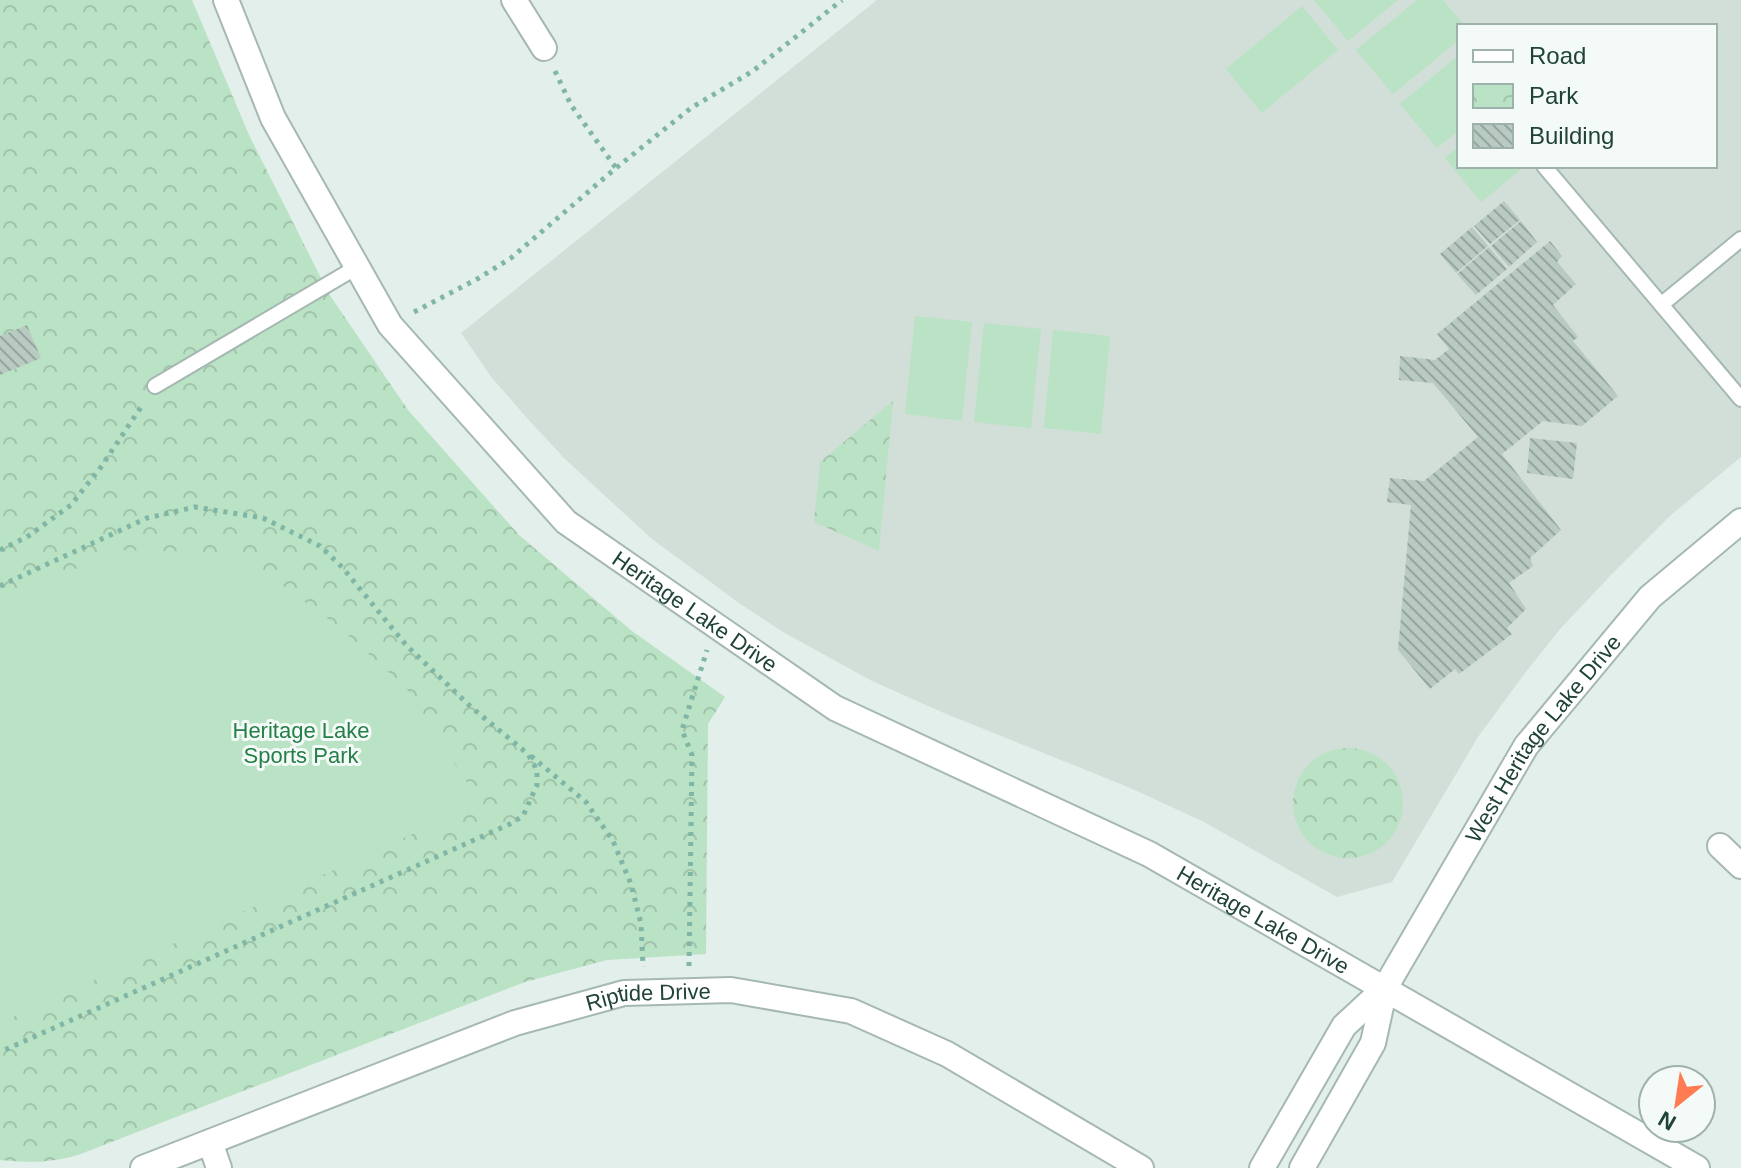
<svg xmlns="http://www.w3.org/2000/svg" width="1741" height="1168" font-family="Helvetica,sans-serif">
<defs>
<pattern id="park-crowns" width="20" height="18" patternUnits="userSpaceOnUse" patternTransform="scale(2)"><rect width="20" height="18" fill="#bae2c4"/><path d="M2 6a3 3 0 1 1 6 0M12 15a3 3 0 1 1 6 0" fill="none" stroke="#a0c3a9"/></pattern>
<pattern id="building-back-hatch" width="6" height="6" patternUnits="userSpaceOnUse" patternTransform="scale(2)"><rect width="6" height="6" fill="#b8cac2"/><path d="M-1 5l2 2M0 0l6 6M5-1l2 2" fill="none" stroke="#95a69f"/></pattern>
</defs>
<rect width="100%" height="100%" fill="#e3efea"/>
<!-- built -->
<path fill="#d1dfd8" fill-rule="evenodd" d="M877,0H1741V457L1671,515L1610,576L1561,628L1525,673L1478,737L1392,882L1337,897L1204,822L1128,787L944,713L872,681L783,632L739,603L652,539L603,494L565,459L527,418L492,378L461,333ZM1459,26H1715V166H1459Z"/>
<!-- park -->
<g fill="url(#park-crowns)">
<path d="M0,0H192L249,135L329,294L408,410L519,535L632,631L725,697L708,724L706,954L607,960L525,982L78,1155C51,1163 27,1163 0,1160Z"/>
<path d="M893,401L879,551L814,522L820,462Z"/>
<circle cx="1348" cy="803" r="55"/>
</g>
<!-- pitch -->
<g fill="#bae2c4">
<path d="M1314,0H1398L1348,41Z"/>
<path d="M1417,0H1443L1465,26H1459V40L1393,94L1356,50Z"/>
<path d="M1302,6L1338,50L1262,113L1226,69Z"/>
<path d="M1459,55V130L1437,148L1400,104Z"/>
<path d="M1459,146V166H1525L1481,202L1445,158Z"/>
<path d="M915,316L972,322L962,421L905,414Z"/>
<path d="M984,323L1041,329L1031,428L974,422Z"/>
<path d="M1053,330L1110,336L1101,434L1044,428Z"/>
<path d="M119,550L238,553L339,627L406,688L480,803L0,1023V602Z"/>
</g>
<!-- building -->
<g fill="url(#building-back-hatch)">
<path d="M1504,201L1520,220L1490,244L1474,226Z"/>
<path d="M1521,221L1537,242L1509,267L1491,246Z"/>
<path d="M1472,227L1488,246L1456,273L1440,254Z"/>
<path d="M1550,241L1562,256L1557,262L1576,284L1553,305L1578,337L1573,341L1618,396L1582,426L1543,421L1502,454L1561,530L1530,558L1533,566L1509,583L1526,609L1507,628L1512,634L1459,674L1455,669L1430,689L1398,650L1411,505L1387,502L1390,478L1424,481L1478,437L1433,383L1399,380L1400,356L1435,360L1449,349L1437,334Z"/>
<path d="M1489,247L1507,269L1476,295L1457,274Z"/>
<path d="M27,325L41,358L0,375V336Z"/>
<path d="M1530,438L1577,443L1573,479L1527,473Z"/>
</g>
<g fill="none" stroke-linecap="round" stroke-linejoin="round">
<defs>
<g id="service">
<path d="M1544,166L1741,399"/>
<path d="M1662,304L1741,239"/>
<path d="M155,386L357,267"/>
</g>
<g id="minor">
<path d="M514,0L544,48"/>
<path d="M1720,846L1741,866"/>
<path d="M210,1142L219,1168"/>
<path id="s1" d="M143,1168L515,1023L624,993L731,990L851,1011L947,1054L1141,1168"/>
<path d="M1262,1168L1344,1026L1385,988"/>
<path d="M1302,1168L1373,1043L1385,988"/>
</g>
<g id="tertiary">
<path id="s2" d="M226,0L273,118L390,325L566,522L835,708L1149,854L1697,1168"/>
<path id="s3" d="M1385,988L1526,746L1650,597L1741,521"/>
</g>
</defs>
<!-- service casing -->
<use href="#service" stroke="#a5b8b1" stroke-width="18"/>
<!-- minor casing -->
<use href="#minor" stroke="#a5b8b1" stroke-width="28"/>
<!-- tertiary casing -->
<use href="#tertiary" stroke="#a5b8b1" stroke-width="28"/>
<!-- path -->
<g stroke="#80b6a5" stroke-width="5" stroke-dasharray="4 6" stroke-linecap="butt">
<path d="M555,71L571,105L616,168"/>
<path d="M414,312L479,278L511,258L616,168L691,108L753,71L842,0"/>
<path d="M0,550L27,537L71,505L101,467L143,404"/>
<path d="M0,586L147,518L195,507L263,518L320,546L342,567L406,645L471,707L528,754L537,770V785L523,816L510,824L0,1052"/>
<path d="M531,756L586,802L613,841L631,884L641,924L643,967"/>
<path d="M689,966L692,755L682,730L707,650"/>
</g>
<!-- service -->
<use href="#service" stroke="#fff" stroke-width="14"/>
<!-- minor -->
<use href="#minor" stroke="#fff" stroke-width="24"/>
<!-- tertiary -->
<use href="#tertiary" stroke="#fff" stroke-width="24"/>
</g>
<g text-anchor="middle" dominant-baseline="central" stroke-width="6" stroke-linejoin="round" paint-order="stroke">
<!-- street labels -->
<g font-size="22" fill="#204339" stroke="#f4faf7">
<text stroke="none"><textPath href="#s2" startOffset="786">Heritage Lake Drive</textPath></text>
<text stroke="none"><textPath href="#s3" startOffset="296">West Heritage Lake Drive</textPath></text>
<text stroke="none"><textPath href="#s2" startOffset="1434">Heritage Lake Drive</textPath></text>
<text stroke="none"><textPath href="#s1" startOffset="536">Riptide Drive</textPath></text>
</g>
<!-- park labels -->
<g font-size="22" fill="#257f48" stroke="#f4faf7">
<text x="301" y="730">Heritage Lake<tspan x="301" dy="25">Sports Park</tspan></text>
</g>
</g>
<!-- legend -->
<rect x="1457" y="24" width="260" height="144" fill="#f4faf7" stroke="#9fb1ab" stroke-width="2"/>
<rect x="1473" y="50" width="40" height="12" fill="#ffffff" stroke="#9fb1ab" stroke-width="2"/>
<text x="1529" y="64" font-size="24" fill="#204339">Road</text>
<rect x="1473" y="84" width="40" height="24" fill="url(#park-crowns)" stroke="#9fb1ab" stroke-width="2"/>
<text x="1529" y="104" font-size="24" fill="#204339">Park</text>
<rect x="1473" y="124" width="40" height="24" fill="url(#building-back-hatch)" stroke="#9fb1ab" stroke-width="2"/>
<text x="1529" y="144" font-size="24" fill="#204339">Building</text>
<!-- north arrow -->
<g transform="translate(1677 1104) rotate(210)"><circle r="38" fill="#f4faf7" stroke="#9fb1ab" stroke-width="2"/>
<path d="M0-6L14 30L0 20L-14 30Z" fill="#ff7b51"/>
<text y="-12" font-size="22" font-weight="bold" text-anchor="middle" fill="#204339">N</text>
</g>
</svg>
